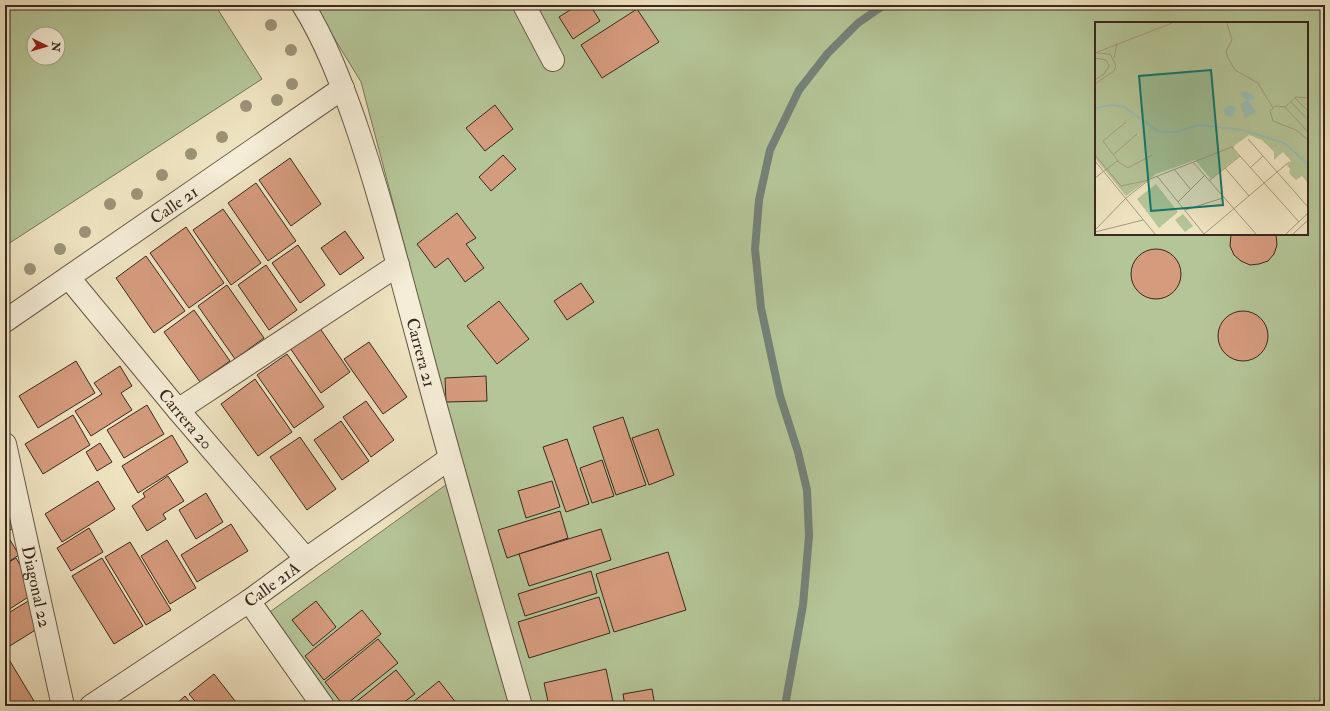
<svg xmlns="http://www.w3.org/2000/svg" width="1330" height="711" font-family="'IM FELL Double Pica',serif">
<rect width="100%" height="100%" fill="#efe4c1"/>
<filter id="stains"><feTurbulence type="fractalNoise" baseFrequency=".005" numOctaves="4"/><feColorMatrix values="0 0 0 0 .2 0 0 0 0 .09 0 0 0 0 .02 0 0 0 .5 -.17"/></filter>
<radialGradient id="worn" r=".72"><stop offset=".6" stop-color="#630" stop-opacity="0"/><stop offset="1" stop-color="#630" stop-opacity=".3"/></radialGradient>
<!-- green -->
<g fill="#b4c597" stroke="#77775a" fill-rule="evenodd">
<path d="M5,5H215L262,79L5,246ZM34,34H58V58H34Z"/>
<path d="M314,5H1325V706H331L267,614L461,474L409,263L361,82ZM1096,23H1307V234H1096Z"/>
</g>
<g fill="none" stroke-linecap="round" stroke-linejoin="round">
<!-- stream -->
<path stroke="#748279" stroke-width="8" d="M785,706L803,605L809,536L807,490L798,452L780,396L761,308L755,249L759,200L770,150L799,90L828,53L858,23L884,5"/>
</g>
<!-- building -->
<g fill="#d59b7d" stroke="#3a291e">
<path d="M578,5H590L600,21L573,39L559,17Z"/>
<path d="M637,9L659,42L602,78L581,45Z"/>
<path d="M495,105L513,129L485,151L466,128Z"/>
<path d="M503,155L516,169L491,191L479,177Z"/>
<path d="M290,158L321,204L291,226L259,180Z"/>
<path d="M256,183L296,241L268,261L228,203Z"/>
<path d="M223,209L261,263L231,285L193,230Z"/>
<path d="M457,213L476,238L466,244L484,268L465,282L448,258L435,268L417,244Z"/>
<path d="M186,227L224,283L189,308L150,253Z"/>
<path d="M345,231L364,258L340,275L321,248Z"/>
<path d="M1231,234H1276L1277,245L1274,254L1268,261L1259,264L1250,265L1241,261L1234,255L1230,246Z"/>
<path d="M298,245L325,285L300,303L272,263Z"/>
<circle cx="1156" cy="274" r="25"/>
<path d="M146,256L185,311L154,333L116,278Z"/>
<path d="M266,265L297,310L269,330L238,285Z"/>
<path d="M581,283L594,302L567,320L554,301Z"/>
<path d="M227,285L264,338L235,359L198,306Z"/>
<path d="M499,301L529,339L497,364L467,326Z"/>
<path d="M194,310L230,361L200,382L164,332Z"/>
<circle cx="1243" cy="336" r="25"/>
<path d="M319,327L350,372L321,393L290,348Z"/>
<path d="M369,342L407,397L383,414L344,359Z"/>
<path d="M287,354L324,407L294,428L257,375Z"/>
<path d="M76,361L95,393L38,428L19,396Z"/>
<path d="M120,366L132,386L121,393L132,410L91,436L75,411L102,394L94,383Z"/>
<path d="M486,376L487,401L446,402L445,378Z"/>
<path d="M255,379L292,432L258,456L221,404Z"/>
<path d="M366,401L394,440L371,457L343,417Z"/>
<path d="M147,405L164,434L124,458L107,430Z"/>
<path d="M73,415L90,445L43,474L25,444Z"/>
<path d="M623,417L646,485L616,495L593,427Z"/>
<path d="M341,421L369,461L342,480L314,440Z"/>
<path d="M658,429L674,475L649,485L632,438Z"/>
<path d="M172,435L188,462L138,493L122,466Z"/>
<path d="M300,437L336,489L307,510L270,457Z"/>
<path d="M567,439L589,504L566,512L543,447Z"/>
<path d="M100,443L112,462L97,471L86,452Z"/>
<path d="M602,460L614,496L592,503L580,468Z"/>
<path d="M168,476L184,501L163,514L166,519L147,531L132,506L145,497L143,493Z"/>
<path d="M98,481L115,509L62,542L45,514Z"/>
<path d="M552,481L560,507L526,518L518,491Z"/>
<path d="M206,493L223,522L196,539L179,510Z"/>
<path d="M5,511L15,527L5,533Z"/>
<path d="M560,511L568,538L507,558L498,530Z"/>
<path d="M231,524L248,551L197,582L181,555Z"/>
<path d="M89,528L103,552L71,571L57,548Z"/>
<path d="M601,529L611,560L529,586L519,554Z"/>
<path d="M6,533L19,555L5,564V534Z"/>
<path d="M167,540L196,588L170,604L141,556Z"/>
<path d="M130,542L171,610L146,625L105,557Z"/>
<path d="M668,552L686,610L614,632L596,574Z"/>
<path d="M16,558L36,592L5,612V564Z"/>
<path d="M102,558L143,626L114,644L72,576Z"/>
<path d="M591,571L597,593L525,616L518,594Z"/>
<path d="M599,597L610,633L529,658L518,622Z"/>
<path d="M30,600L45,624L5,649V615Z"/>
<path d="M316,601L336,627L313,646L292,620Z"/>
<path d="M362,610L381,634L324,680L305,656Z"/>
<path d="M378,639L398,663L344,706L325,682Z"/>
<path d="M5,653L37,706H5Z"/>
<path d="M606,669L613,702L597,706H549L544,683Z"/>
<path d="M396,670L415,694L399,706H351Z"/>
<path d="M214,674L239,706H199L189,694Z"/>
<path d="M439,681L457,704L455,706H408Z"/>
<path d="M652,689L655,706H625L623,694Z"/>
<path d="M185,696L193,706H174Z"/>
</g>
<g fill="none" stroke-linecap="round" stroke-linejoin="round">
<defs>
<g id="street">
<path id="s1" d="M303,5C325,40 340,80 354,119C379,191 398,266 418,340C450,462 486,584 521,706"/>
<path d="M524,5L553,60"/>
<path id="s2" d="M69,278L178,410L306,559"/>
<path id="s3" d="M5,321L343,88"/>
<path d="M178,410L398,265"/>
<path id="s4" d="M5,444L63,706"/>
<path d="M249,601L323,706"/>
<path id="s5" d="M91,706L249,601L306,559L449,459"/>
</g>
</defs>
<!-- street casing -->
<use href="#street" stroke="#675847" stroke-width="24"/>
<!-- street -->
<use href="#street" stroke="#f5edd7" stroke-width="22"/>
</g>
<!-- trees -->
<g fill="#9c9378">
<circle cx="271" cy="25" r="6"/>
<circle cx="291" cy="50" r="6"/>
<circle cx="292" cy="84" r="6"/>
<circle cx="277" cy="100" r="6"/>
<circle cx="246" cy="106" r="6"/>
<circle cx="222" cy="137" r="6"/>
<circle cx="191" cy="154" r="6"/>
<circle cx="162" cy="175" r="6"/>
<circle cx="137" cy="194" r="6"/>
<circle cx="110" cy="204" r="6"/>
<circle cx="85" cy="232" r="6"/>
<circle cx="60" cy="249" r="6"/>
<circle cx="30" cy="269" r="6"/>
</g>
<g text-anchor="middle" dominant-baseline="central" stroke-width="3.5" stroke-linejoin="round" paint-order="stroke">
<!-- street labels -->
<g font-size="17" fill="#3a291e" stroke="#f5edd7">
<text stroke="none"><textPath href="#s3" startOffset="205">Calle 21</textPath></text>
<text stroke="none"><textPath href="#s1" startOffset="368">Carrera 21</textPath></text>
<text stroke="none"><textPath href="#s2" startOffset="183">Carrera 20</textPath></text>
<text stroke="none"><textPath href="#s5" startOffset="218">Calle 21A</textPath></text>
<text stroke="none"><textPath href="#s4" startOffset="146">Diagonal 22</textPath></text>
</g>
</g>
<!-- overview -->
<g transform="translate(1095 22)">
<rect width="213" height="213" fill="#efe4c1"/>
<path d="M0,1H213V161L207,154L201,158L194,151L195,147L192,143L196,139L188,130L179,138V130L167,118L154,113L140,123L138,127L144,134L116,157L100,138L61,152L31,174L0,136ZM61,162L83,190L64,206L42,177ZM88,192L98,204L90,210L80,198Z" fill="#b4c597"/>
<path d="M151,69L159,74V77L154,79L161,90L150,96L145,82L152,78L146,74V70ZM129 89a6 6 0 1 1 12 0a6 6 0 1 1-12 0Z" fill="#9abeb5"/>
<path fill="none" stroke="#9abeb5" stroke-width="2" d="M0,86L16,83L29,85L64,110H80L103,103L148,108L189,121L213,142"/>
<path fill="none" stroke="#a79980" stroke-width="1" d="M132,1L137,18L131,29L133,36L140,48L163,61L178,86M0,31L77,1M0,36L11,38L14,44L9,52L0,58M19,36L22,21M0,62L19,49L21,43L15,32L2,31M200,76L213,89M196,80L213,98M190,85L201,75L213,76M213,110L190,85L181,84L175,89L178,99L201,108L213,118M153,117L213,185M19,132L42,112M0,133L26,164L54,158M0,139L60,212M23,139L8,119L31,100M98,140L161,212M130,146L154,174M155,146L168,134M79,147L96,168M62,154L109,212M0,156L22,139L33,146L57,133M114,159L145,134M83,180L110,153M90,188L128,176M0,208L31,176L55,157L137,125L204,200M0,210L48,198M109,212L194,140M191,212L213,191M198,212L213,198"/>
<path fill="#0f766e" fill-opacity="0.15" stroke="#0f766e" stroke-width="2" d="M116,48L128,183L56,189L44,54Z"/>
<rect width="213" height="213" fill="none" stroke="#3a291e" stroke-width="2"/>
</g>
<!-- margin -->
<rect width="1330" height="711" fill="none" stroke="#efe4c1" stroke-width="20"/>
<rect x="6" y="6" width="1318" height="699" fill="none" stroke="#3a291e" stroke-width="2"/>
<rect x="10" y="10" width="1310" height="691" fill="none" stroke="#3a291e"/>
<!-- north arrow -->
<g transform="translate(46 46) rotate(95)"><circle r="19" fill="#f5edd7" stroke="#aa9f8d"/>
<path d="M0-3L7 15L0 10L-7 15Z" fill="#8f2418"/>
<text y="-6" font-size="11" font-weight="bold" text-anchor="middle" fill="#3a291e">N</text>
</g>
<rect width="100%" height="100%" filter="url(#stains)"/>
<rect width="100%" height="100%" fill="url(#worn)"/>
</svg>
